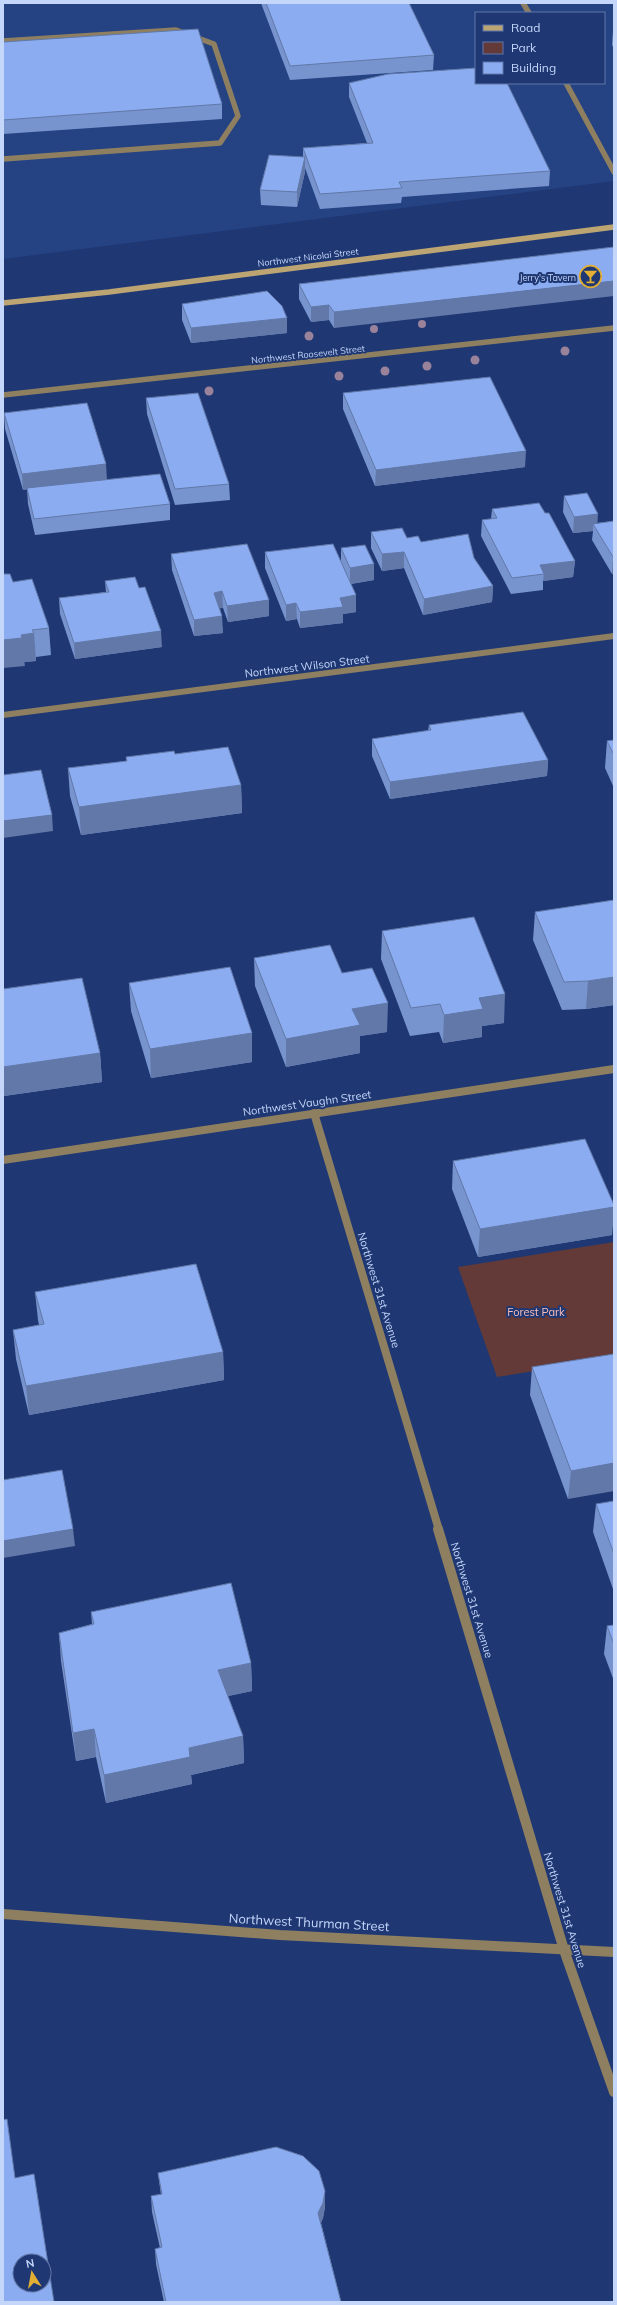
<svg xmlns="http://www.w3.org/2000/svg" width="617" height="2305" font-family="Mulish,sans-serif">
<rect width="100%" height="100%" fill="#1f3873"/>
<!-- built -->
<path fill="#254283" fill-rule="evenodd" d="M3,3H614V181L3,259ZM476,13H604V83H476Z"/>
<!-- green -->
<path fill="#633a38" d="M614,1242V1358L497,1377L458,1267Z"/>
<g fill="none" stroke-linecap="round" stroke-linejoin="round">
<!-- service -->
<path stroke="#8e7f61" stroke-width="5.5" d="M3,41L176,30L214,44L238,116L220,143L3,159"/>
<!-- minor-far3 -->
<g stroke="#8e7f61" stroke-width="5.5">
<path d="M523,3L529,13"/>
<path d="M566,83L614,172"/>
<path d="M3,395L614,328"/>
</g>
<!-- minor-far2 -->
<path stroke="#8e7f61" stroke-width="6" d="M3,715L614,636"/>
<!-- minor-far1 -->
<g stroke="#8e7f61" stroke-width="8">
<path d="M314,1113L439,1530"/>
<path d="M3,1160L614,1069"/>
</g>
<!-- minor -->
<g stroke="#8e7f61" stroke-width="10">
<path d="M438,1529L564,1950L614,2092"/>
<path d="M3,1914L280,1935L614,1952"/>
</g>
<!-- secondary -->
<path stroke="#bca473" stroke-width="5.5" d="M3,303L109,292L614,227"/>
</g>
<!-- trees -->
<g fill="#99829a">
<circle cx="422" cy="324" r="4"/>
<circle cx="374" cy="329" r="4"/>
<circle cx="309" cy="336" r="4.5"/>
<circle cx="565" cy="351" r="4.5"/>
<circle cx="475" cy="360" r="4.5"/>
<circle cx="427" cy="366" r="4.5"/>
<circle cx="385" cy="371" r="4.5"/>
<circle cx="339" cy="376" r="4.5"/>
<circle cx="209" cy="391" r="4.5"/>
</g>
<!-- wall -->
<g fill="#7894ce">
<path d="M261,3H409L434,55L433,70L290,80Z"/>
<path d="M613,31H614V49L612,45Z"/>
<path d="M3,42L222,104V119L3,134Z"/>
<path d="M349,83L550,171L549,186L402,197L401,203L320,209L305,168V172L297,207L261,205L260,190L303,157V148L367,143L349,97Z"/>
<path d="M614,247L334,328L329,320L311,322L299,299V284Z"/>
<path d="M182,304L287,318V333L191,343L182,320Z"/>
<path d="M343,393L525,467L375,486L343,409Z"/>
<path d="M146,398L229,484L230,500L175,505L147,414Z"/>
<path d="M4,413L107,480L170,504V520L35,535L28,504L27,489L23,490L5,429Z"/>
<path d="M564,496L597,523L614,521V573L612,574L592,540L593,531L573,533L563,512Z"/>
<path d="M492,509L545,513L575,561L573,577L543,581V590L511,594L481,536L482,520L491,519Z"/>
<path d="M371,532L407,538L474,558L493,586L492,602L423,615L404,568L382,571L371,548Z"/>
<path d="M341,548L374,580L351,584L356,595V612L343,614V623L300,628L297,619L286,621L265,568V552L341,560Z"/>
<path d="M171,554L269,616L228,622L223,608H220L223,633L194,636L172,570Z"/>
<path d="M105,581L139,588L162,647L75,659L60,614L59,598L106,592Z"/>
<path d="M13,582L49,628L51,655L36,657V661L24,662L25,666Z"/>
<path d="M429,725L548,760L547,776L390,799L372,756V739L428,731Z"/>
<path d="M614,740V788L605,768L607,741Z"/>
<path d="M175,754L241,785L242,813L81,835L70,796L68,768L126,761V757Z"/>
<path d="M614,900V1005L586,1009L562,1010L533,940L535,912Z"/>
<path d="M382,931L504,1023L482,1026V1037L443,1043L439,1032L410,1036L381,959Z"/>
<path d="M254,958L342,973L387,1032L360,1036V1053L286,1067L255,986Z"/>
<path d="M129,983L252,1033V1062L151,1078L131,1011Z"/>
<path d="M3,989L100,1053L102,1082L4,1096L3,1089Z"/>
<path d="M453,1161L612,1235L478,1257L452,1189Z"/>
<path d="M35,1292L223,1352L224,1380L29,1415L16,1359L13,1330L39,1325L38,1320Z"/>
<path d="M614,1354L568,1499L530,1395L532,1367Z"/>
<path d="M614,1501V1592L593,1532L596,1504Z"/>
<path d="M91,1612L251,1663L252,1691L228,1696L243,1736L244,1763L191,1775L192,1784L106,1803L96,1757L76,1761L61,1661L59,1633L92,1624Z"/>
<path d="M614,1625V1681L604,1654L607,1626Z"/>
<path d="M158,2173L325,2191V2207L323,2218L321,2223L341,2302H164L156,2264L155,2249L160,2248L152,2212L151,2196L161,2195Z"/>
</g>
<!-- shaded-wall -->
<g fill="#6178a8">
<path d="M305,157V172L297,207V192Z"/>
<path d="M614,281V296L334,328V312Z"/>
<path d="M329,305V320L311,322V307Z"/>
<path d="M287,318V333L191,343V328Z"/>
<path d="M526,451L525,467L375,486L376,470Z"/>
<path d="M106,464L107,480L23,490L22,474Z"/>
<path d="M598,514L597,530L593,524V531L573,533L574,517Z"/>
<path d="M404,552V568L382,571V554Z"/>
<path d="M613,557H614V573L612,574Z"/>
<path d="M575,561L573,577L543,581L544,574L540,565Z"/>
<path d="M374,564V580L350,584V568Z"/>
<path d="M493,586L492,602L423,615L424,599Z"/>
<path d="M222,591L223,608L214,609V593Z"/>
<path d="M356,595V612L343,614V623L300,628V612L340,598Z"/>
<path d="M269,600V616L228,622L227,606Z"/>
<path d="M296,603L297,619L286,621V605Z"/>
<path d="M222,616L223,633L194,636V620Z"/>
<path d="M161,631L162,647L75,659L74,643Z"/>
<path d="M34,633L36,661L24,662L25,666L3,668V640L21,635Z"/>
<path d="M548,760L547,776L390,799V782Z"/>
<path d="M241,785L242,813L81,835L79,807Z"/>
<path d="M52,815L53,831L3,838V821Z"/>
<path d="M614,977V1005L586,1009L588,981Z"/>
<path d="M505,994L504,1023L482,1026V1037L443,1043L444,1015L479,998Z"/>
<path d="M388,1003L387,1032L360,1036V1053L286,1067V1039L352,1009Z"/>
<path d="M252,1033V1062L151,1078L150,1049Z"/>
<path d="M100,1053L102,1082L4,1096L3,1081V1067Z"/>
<path d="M614,1207V1215L612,1235L478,1257L480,1229Z"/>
<path d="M223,1352L224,1380L29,1415L26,1386Z"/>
<path d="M614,1463V1491L568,1499L571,1471Z"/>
<path d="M73,1529L75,1546L3,1558V1541Z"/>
<path d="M251,1663L252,1691L219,1698L218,1670Z"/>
<path d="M94,1729L96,1757L76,1761L73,1733Z"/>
<path d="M243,1736L244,1763L191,1775L192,1784L106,1803L104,1775L189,1748Z"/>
<path d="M325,2191V2207L323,2218L318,2228V2213Z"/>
</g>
<!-- building -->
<g fill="#8bacf0" stroke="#6178a8" fill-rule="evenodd">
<path d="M266,3H409L434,55L290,66Z"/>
<path d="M198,29L222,104L3,120V42Z"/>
<path d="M476,68V83H507L550,171L399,182L402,188L320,194L303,148L373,143L349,83L388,74Z"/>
<path d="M269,155L305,157L297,192L260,190Z"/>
<path d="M614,247V281L334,312L329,305L311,307L299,284Z"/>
<path d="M267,291L282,306L287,318L191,328L182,304Z"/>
<path d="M490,377L526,451L376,470L343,393Z"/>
<path d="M198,393L229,484L175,489L146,398Z"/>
<path d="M87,403L106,464L22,474L4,413Z"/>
<path d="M160,474L170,504L34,519L27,488Z"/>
<path d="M587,493L598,514L574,517L564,496Z"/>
<path d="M539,503L545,513H549L575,561L540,565L544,574L512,578L482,520L497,518L492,509Z"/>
<path d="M614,521V557H613L593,524Z"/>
<path d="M402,528L407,538L418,536L421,542L468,534L474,558L493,586L424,599L404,552L382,554L371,532Z"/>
<path d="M247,544L269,600L227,606L222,591L214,593L222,616L194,620L171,554Z"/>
<path d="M333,544L356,595L340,598L343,607L300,612L296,603L286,605L265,552Z"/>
<path d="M365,545L374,564L350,568L341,548Z"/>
<path d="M3,574H10L13,582L32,579L49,628L32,630L34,633L21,635L22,638L3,640Z"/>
<path d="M135,577L139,588L145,587L161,631L74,643L59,598L109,592L105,581Z"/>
<path d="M523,712L548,760L390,782L372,739L431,730L429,725Z"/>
<path d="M614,740V755L607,741Z"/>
<path d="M228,747L241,785L79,807L68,768L127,761L126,757L174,751L175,754Z"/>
<path d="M41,770L52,815L3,821V775Z"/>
<path d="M614,900V977L588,981L564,982L535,912Z"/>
<path d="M474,917L505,994L479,998L483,1009L444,1015L440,1004L411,1008L382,931Z"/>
<path d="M330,945L342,973L372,968L388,1003L352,1009L360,1025L286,1039L254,958Z"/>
<path d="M230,967L252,1033L150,1049L129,983Z"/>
<path d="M82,978L100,1053L3,1067V989Z"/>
<path d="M585,1139L614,1205V1207L480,1229L453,1161Z"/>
<path d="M196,1264L223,1352L26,1386L13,1330L44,1324L35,1292Z"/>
<path d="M614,1354V1463L571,1471L532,1367Z"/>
<path d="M62,1470L73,1529L3,1541V1480Z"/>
<path d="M614,1501V1554L596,1504Z"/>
<path d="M231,1583L251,1663L218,1670L243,1736L189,1748L190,1757L104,1775L94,1729L73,1733L59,1633L94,1624L91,1612Z"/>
<path d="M614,1625V1644L607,1626Z"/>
<path d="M7,2119L15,2178L34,2174L54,2302H3V2120ZM20,2261H44V2285H20Z"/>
<path d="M276,2147L303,2156L319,2171L325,2191L323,2203L318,2213L341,2302H166L155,2249L162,2247L151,2196L162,2194L158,2173Z"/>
</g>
<!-- icons -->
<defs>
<symbol id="bar-ring" viewBox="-11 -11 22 22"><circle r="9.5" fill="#1f3873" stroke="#e2ae34" stroke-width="1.5"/><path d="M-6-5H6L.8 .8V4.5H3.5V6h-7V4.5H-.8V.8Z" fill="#e2ae34"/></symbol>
</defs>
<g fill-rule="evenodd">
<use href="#bar-ring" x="578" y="264" width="25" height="25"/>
</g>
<g text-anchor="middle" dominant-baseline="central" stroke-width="4" stroke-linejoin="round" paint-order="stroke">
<!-- far-street labels -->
<g font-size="9" fill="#c4d6fa" stroke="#1f3873">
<text transform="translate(308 257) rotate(-7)">Northwest Nicolai Street</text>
<text transform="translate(308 354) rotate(-6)">Northwest Roosevelt Street</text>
</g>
<!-- far-poi labels -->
<g font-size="9" fill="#c4d6fa" stroke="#1f3873" text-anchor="end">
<text x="576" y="277">Jerry's Tavern</text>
</g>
<!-- street labels -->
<g font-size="11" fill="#c4d6fa" stroke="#1f3873">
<text transform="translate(307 666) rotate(-7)">Northwest Wilson Street</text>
<text transform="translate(307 1103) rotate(-8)">Northwest Vaughn Street</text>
<text transform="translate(379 1290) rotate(73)">Northwest 31st Avenue</text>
<text transform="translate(472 1600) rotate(73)">Northwest 31st Avenue</text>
<text transform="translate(565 1910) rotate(73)">Northwest 31st Avenue</text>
</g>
<!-- park labels -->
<g font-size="11" fill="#fcbeb9" stroke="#1f3873">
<text x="536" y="1312">Forest Park</text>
</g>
<!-- near-street labels -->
<g font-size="13" fill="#c4d6fa" stroke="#1f3873">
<text transform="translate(309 1922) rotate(3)">Northwest Thurman Street</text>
</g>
</g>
<!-- border -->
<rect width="617" height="2305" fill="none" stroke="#c4d6fa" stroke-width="8"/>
<!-- legend -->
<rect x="475" y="12" width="130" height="72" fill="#1f3873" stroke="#6177a9"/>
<rect x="483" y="25" width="20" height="6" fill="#bca473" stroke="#6177a9"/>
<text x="511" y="32" font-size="12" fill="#c4d6fa">Road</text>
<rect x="483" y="42" width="20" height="12" fill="#633a38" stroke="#6177a9"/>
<text x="511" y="52" font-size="12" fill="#c4d6fa">Park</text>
<rect x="483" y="62" width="20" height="12" fill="#8bacf0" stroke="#6177a9"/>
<text x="511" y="72" font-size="12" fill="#c4d6fa">Building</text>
<!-- north arrow -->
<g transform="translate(32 2273) rotate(349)"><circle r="19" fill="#1f3873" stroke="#6177a9"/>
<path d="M0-3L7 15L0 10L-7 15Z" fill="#e2ae34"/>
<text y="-6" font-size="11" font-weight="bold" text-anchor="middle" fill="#c4d6fa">N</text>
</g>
</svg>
